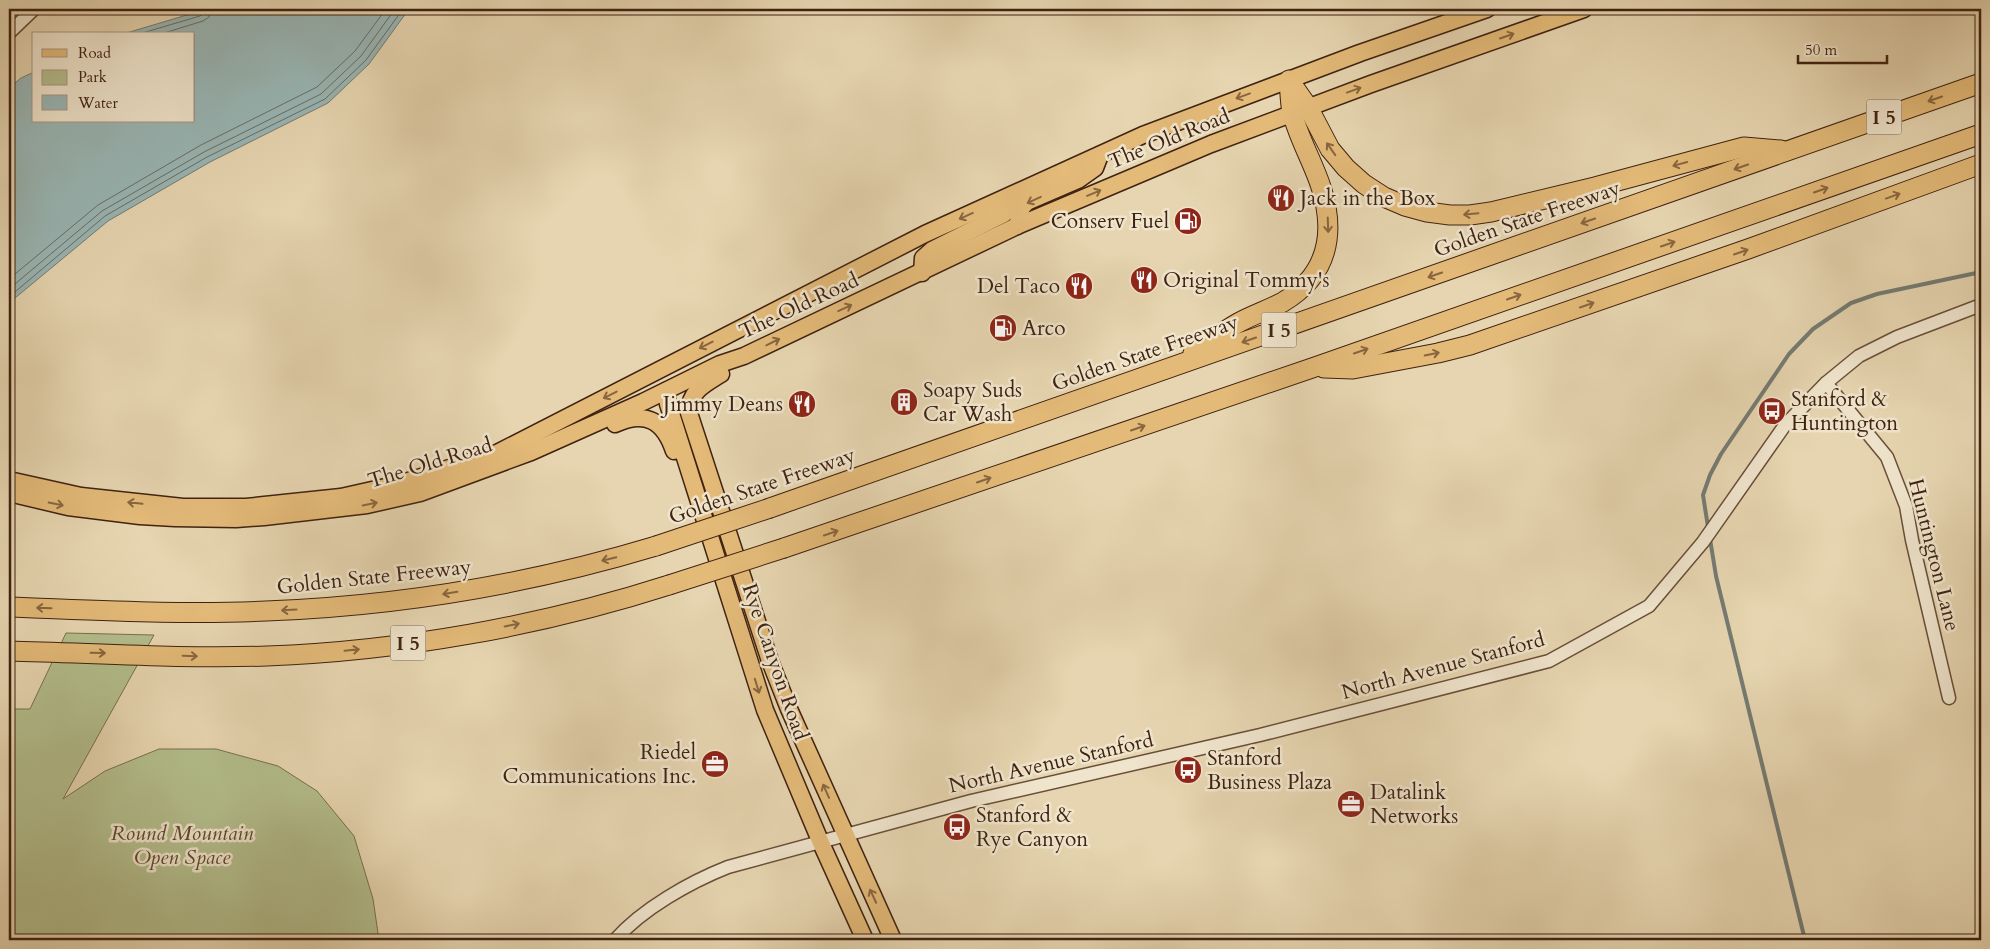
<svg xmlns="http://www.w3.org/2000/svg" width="1990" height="949" font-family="Cardo,serif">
<rect width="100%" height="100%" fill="#e6d5b0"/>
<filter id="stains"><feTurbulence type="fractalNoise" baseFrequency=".004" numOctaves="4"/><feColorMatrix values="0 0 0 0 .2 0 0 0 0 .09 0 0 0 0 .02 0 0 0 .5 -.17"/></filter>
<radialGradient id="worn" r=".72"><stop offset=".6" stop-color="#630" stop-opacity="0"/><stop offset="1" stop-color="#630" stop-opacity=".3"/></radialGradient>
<!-- green -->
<path fill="#b3bd8c" stroke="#79704e" d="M66,633L154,635L63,799L105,771L159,749H216L278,766L317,791L354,836L373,899L379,940H9V709H30Z"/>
<!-- water -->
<path fill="#99b6b5" stroke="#757b73" d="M207,9H409L369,64L328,103L210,162L108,221L9,303V88L21,78L34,72V121H194V34H123Z"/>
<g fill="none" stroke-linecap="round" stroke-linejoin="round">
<!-- shore -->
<g stroke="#6c6c63" stroke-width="1">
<path d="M139,34L200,16L203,13L204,9"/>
<path d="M161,34L203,21L209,17L211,9"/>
<path d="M9,279L98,205L201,145L317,87L355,51L386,9"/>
<path d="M9,289L102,211L204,152L321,94L361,56L395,9"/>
<path d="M9,297L105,216L207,157L325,99L366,60L403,9"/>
</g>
<!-- stream -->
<g stroke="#757b73" stroke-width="4">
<path d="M1708,527L1703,495L1710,475L1721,454L1789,354L1813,329L1851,303L1877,294L1981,272"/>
<path d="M1710,539L1716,576L1805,940"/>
</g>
<defs>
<g id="minor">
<path d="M9,33L34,9"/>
<path d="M1826,383L1887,457L1906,506L1912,540L1949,698"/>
<path d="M615,940C642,909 690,882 728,867L971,801L1260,735L1549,661L1649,606L1703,542L1785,425L1826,383L1859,356L1897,337L1981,305"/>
</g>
<g id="major">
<path d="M1017,226L1022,207L1027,202L1078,180L1095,168L1100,155"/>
<path d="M922,273L923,258L932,250L1004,214L1011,207V196"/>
<path d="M721,374C705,384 689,391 689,413L770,661L789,709L893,940"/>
<path d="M666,391L668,404L765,710L821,843L865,940"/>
<path d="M615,424C646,410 664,421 674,451"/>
<path d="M9,480L81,496L183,507H246L341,497L399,484L497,453L925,234L1143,135L1360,53L1487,9"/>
<path d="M9,493L68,507L140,516L175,518L236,519L264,517L367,505L420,493L531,452L643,402L720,364L744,356L1017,226L1211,144L1371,84L1584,9"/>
</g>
<g id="highway">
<path d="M1289,80L1308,107L1330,149L1346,168L1364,184L1384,197L1405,206L1427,212L1450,215H1470L1491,212L1595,187L1744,147L1781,150"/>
<path d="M1193,353C1208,343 1222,332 1238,323C1252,315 1268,310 1283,302C1328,275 1336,234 1321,187C1313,162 1298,137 1292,112C1290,102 1290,91 1289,81"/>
<path d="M1324,368L1353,369L1438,353L1470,345L1748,249L1981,164"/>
<path d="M770,508L1981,83"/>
<path d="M784,548L1315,367L1981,134"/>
<path d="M9,607C94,610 180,615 266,611C398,606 530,584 656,546"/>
<path d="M9,651C94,653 181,659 267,656C401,651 541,626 669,585"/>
</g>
</defs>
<!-- minor casing -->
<use href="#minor" stroke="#694f39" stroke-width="15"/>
<!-- major casing -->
<use href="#major" stroke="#3f2211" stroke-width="19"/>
<!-- highway casing -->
<use href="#highway" stroke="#3f2211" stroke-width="21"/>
<!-- minor -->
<use href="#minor" stroke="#efe4cc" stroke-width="12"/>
<!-- major -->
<use href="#major" stroke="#e3ba78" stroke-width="16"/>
<!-- highway -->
<use href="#highway" stroke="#e3ba78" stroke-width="19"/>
<defs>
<g id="highway-bridge">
<path d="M656,546L770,508"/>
<path d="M669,585L784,548"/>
</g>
</defs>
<!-- highway-bridge casing -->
<use href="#highway-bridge" stroke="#3f2211" stroke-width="21" stroke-linecap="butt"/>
<!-- highway-bridge -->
<use href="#highway-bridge" stroke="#e3ba78" stroke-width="19"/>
</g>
<!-- one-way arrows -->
<defs><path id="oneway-shaft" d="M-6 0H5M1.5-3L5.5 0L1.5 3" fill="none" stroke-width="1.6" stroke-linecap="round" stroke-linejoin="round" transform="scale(1.25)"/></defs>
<g stroke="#89663f">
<use href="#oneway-shaft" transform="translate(1507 36) rotate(-19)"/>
<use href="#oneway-shaft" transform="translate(1354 90) rotate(-20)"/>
<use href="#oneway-shaft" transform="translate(1243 96) rotate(160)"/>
<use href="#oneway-shaft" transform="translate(1935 99) rotate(161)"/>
<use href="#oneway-shaft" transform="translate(1331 149) rotate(-125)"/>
<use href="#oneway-shaft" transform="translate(1680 164) rotate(165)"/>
<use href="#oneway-shaft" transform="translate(1741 167) rotate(161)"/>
<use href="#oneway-shaft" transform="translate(1821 190) rotate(-19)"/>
<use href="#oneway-shaft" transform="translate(1094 193) rotate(-23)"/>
<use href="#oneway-shaft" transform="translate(1893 196) rotate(-20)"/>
<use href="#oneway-shaft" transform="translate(1034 200) rotate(155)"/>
<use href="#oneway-shaft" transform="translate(1471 214) rotate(175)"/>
<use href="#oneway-shaft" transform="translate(966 216) rotate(156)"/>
<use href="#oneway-shaft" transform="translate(1588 221) rotate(161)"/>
<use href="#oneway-shaft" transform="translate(1328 225) rotate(88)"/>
<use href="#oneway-shaft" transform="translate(1668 244) rotate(-19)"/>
<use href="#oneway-shaft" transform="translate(1741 252) rotate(-19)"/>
<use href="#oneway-shaft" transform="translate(1435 275) rotate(161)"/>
<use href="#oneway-shaft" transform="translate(1514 297) rotate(-19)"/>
<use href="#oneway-shaft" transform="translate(1587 305) rotate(-19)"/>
<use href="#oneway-shaft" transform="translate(845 308) rotate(-25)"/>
<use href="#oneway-shaft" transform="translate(1249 340) rotate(161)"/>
<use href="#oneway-shaft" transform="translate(773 342) rotate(-26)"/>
<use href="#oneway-shaft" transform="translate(706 345) rotate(153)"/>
<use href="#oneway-shaft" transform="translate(1361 351) rotate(-19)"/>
<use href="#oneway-shaft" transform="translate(1432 354) rotate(-12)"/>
<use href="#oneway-shaft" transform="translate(610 395) rotate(153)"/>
<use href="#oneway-shaft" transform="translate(1138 428) rotate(-19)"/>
<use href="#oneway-shaft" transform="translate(984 480) rotate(-19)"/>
<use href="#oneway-shaft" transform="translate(135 503) rotate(-174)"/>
<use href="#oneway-shaft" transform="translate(56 504) rotate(11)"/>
<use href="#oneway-shaft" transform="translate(370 504) rotate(-11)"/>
<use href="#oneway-shaft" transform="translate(831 533) rotate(-19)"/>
<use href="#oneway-shaft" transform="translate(609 559) rotate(167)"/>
<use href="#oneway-shaft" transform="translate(450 593) rotate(171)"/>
<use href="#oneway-shaft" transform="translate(44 608) rotate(-178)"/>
<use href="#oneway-shaft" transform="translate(289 610) rotate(177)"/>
<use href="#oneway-shaft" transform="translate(512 625) rotate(-11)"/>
<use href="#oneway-shaft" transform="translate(352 650) rotate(-6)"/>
<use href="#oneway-shaft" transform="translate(98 653) rotate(1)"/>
<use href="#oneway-shaft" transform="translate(190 656) rotate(2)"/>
<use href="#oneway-shaft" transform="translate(757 686) rotate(73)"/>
<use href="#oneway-shaft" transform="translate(826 791) rotate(-114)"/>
<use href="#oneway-shaft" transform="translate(873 896) rotate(-115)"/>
</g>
<!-- icons -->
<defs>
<symbol id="restaurant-disc" viewBox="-11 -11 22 22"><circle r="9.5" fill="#8f2418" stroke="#efe4cc"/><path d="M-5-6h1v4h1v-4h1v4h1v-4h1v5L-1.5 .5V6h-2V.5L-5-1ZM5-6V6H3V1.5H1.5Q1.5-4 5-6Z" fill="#fff"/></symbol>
<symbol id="fuel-disc" viewBox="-11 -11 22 22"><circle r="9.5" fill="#8f2418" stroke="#efe4cc"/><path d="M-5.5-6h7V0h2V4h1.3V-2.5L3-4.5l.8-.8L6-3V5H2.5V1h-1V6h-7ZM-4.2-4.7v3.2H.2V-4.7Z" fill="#fff"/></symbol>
<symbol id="building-disc" viewBox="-11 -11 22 22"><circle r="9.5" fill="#8f2418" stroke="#efe4cc"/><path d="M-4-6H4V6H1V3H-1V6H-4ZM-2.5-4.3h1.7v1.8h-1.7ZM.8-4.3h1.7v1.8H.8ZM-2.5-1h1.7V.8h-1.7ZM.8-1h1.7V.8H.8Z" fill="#fff"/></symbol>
<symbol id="bus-disc" viewBox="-11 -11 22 22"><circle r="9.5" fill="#8f2418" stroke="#efe4cc"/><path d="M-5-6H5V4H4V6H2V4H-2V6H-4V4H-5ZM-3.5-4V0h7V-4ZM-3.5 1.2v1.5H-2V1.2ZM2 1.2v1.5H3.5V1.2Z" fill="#fff"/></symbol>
<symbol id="office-disc" viewBox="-11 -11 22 22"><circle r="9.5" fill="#8f2418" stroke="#efe4cc"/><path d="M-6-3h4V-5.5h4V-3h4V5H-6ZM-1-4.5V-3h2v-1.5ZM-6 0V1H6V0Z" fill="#fff"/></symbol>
</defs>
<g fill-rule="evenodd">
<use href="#restaurant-disc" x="1265" y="182" width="32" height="32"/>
<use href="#fuel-disc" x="1172" y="205" width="32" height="32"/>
<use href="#restaurant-disc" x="1128" y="264" width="32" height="32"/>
<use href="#restaurant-disc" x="1063" y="270" width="32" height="32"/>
<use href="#fuel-disc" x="987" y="312" width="32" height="32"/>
<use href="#building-disc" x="888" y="386" width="32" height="32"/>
<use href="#restaurant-disc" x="786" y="388" width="32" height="32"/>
<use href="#bus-disc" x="1756" y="395" width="32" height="32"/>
<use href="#office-disc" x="699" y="748" width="32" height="32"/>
<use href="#bus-disc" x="1172" y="754" width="32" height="32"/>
<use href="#office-disc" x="1335" y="788" width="32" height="32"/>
<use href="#bus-disc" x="941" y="811" width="32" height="32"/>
</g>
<g text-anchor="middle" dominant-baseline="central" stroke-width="5" stroke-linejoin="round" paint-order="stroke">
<!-- shield labels -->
<g fill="#efe4cc" stroke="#745c49" stroke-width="1">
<rect x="1866.5" y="99.5" width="35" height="35" rx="4"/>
<rect x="1261.5" y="312.5" width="35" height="35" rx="4"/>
<rect x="390.5" y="625.5" width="35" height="35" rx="4"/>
</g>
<g font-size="20" font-weight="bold" fill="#3f2211">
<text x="1884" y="117">I 5</text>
<text x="1279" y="330">I 5</text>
<text x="408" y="643">I 5</text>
</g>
<!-- street labels -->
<g font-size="21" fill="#3f2211" stroke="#efe4cc">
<text transform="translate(1169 139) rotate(-22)">The Old Road</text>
<text transform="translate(1527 219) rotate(-19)">Golden State Freeway</text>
<text transform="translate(799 306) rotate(-25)">The Old Road</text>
<text transform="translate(1145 353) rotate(-19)">Golden State Freeway</text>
<text transform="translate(430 463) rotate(-17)">The Old Road</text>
<text transform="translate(762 486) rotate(-19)">Golden State Freeway</text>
<text transform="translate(1934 555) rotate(76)">Huntington Lane</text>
<text transform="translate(374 577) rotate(-6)">Golden State Freeway</text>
<text transform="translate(775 662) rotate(71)">Rye Canyon Road</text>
<text transform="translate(1443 666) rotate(-15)">North Avenue Stanford</text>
<text transform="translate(1051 763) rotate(-13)">North Avenue Stanford</text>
</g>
<!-- poi labels -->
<g font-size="21" fill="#3f2211" stroke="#efe4cc" text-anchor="start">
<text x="1300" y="198">Jack in the Box</text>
<text x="1169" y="221" text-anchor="end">Conserv Fuel</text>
<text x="1163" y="280">Original Tommy's</text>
<text x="1060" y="286" text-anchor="end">Del Taco</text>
<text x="1022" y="328">Arco</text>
<text x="923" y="390">Soapy Suds<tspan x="923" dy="24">Car Wash</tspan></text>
<text x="1791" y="399">Stanford &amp;<tspan x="1791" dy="24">Huntington</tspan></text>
<text x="783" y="404" text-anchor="end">Jimmy Deans</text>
<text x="696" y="752" text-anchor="end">Riedel<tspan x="696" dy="24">Communications Inc.</tspan></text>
<text x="1207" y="758">Stanford<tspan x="1207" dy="24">Business Plaza</tspan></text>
<text x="1370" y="792">Datalink<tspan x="1370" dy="24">Networks</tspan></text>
<text x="976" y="815">Stanford &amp;<tspan x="976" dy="24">Rye Canyon</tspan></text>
</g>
<!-- park labels -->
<g font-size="21" font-style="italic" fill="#5c4930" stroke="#efe4cc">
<text x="182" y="833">Round Mountain<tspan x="182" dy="24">Open Space</tspan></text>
</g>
</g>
<!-- margin -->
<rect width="1990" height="949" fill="none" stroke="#e6d5b0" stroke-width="30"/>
<rect x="10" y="10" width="1970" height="929" fill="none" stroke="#3f2211" stroke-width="2.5"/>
<rect x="15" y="15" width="1960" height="919" fill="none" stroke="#3f2211"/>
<!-- legend -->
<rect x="32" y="32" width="162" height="90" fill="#efe4cc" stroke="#a99681"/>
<rect x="42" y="49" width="25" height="8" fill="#e3ba78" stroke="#a99681"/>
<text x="78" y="58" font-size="15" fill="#3f2211">Road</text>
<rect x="42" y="70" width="25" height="15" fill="#b3bd8c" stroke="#a99681"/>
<text x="78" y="82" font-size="15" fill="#3f2211">Park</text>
<rect x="42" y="95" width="25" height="15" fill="#99b6b5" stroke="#a99681"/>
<text x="78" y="108" font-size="15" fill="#3f2211">Water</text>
<!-- scale -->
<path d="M1798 55v8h89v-8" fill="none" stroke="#3f2211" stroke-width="2.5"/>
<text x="1805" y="55" font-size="15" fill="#3f2211" stroke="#efe4cc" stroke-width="4" paint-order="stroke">50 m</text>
<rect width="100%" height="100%" filter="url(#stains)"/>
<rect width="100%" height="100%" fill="url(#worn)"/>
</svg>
